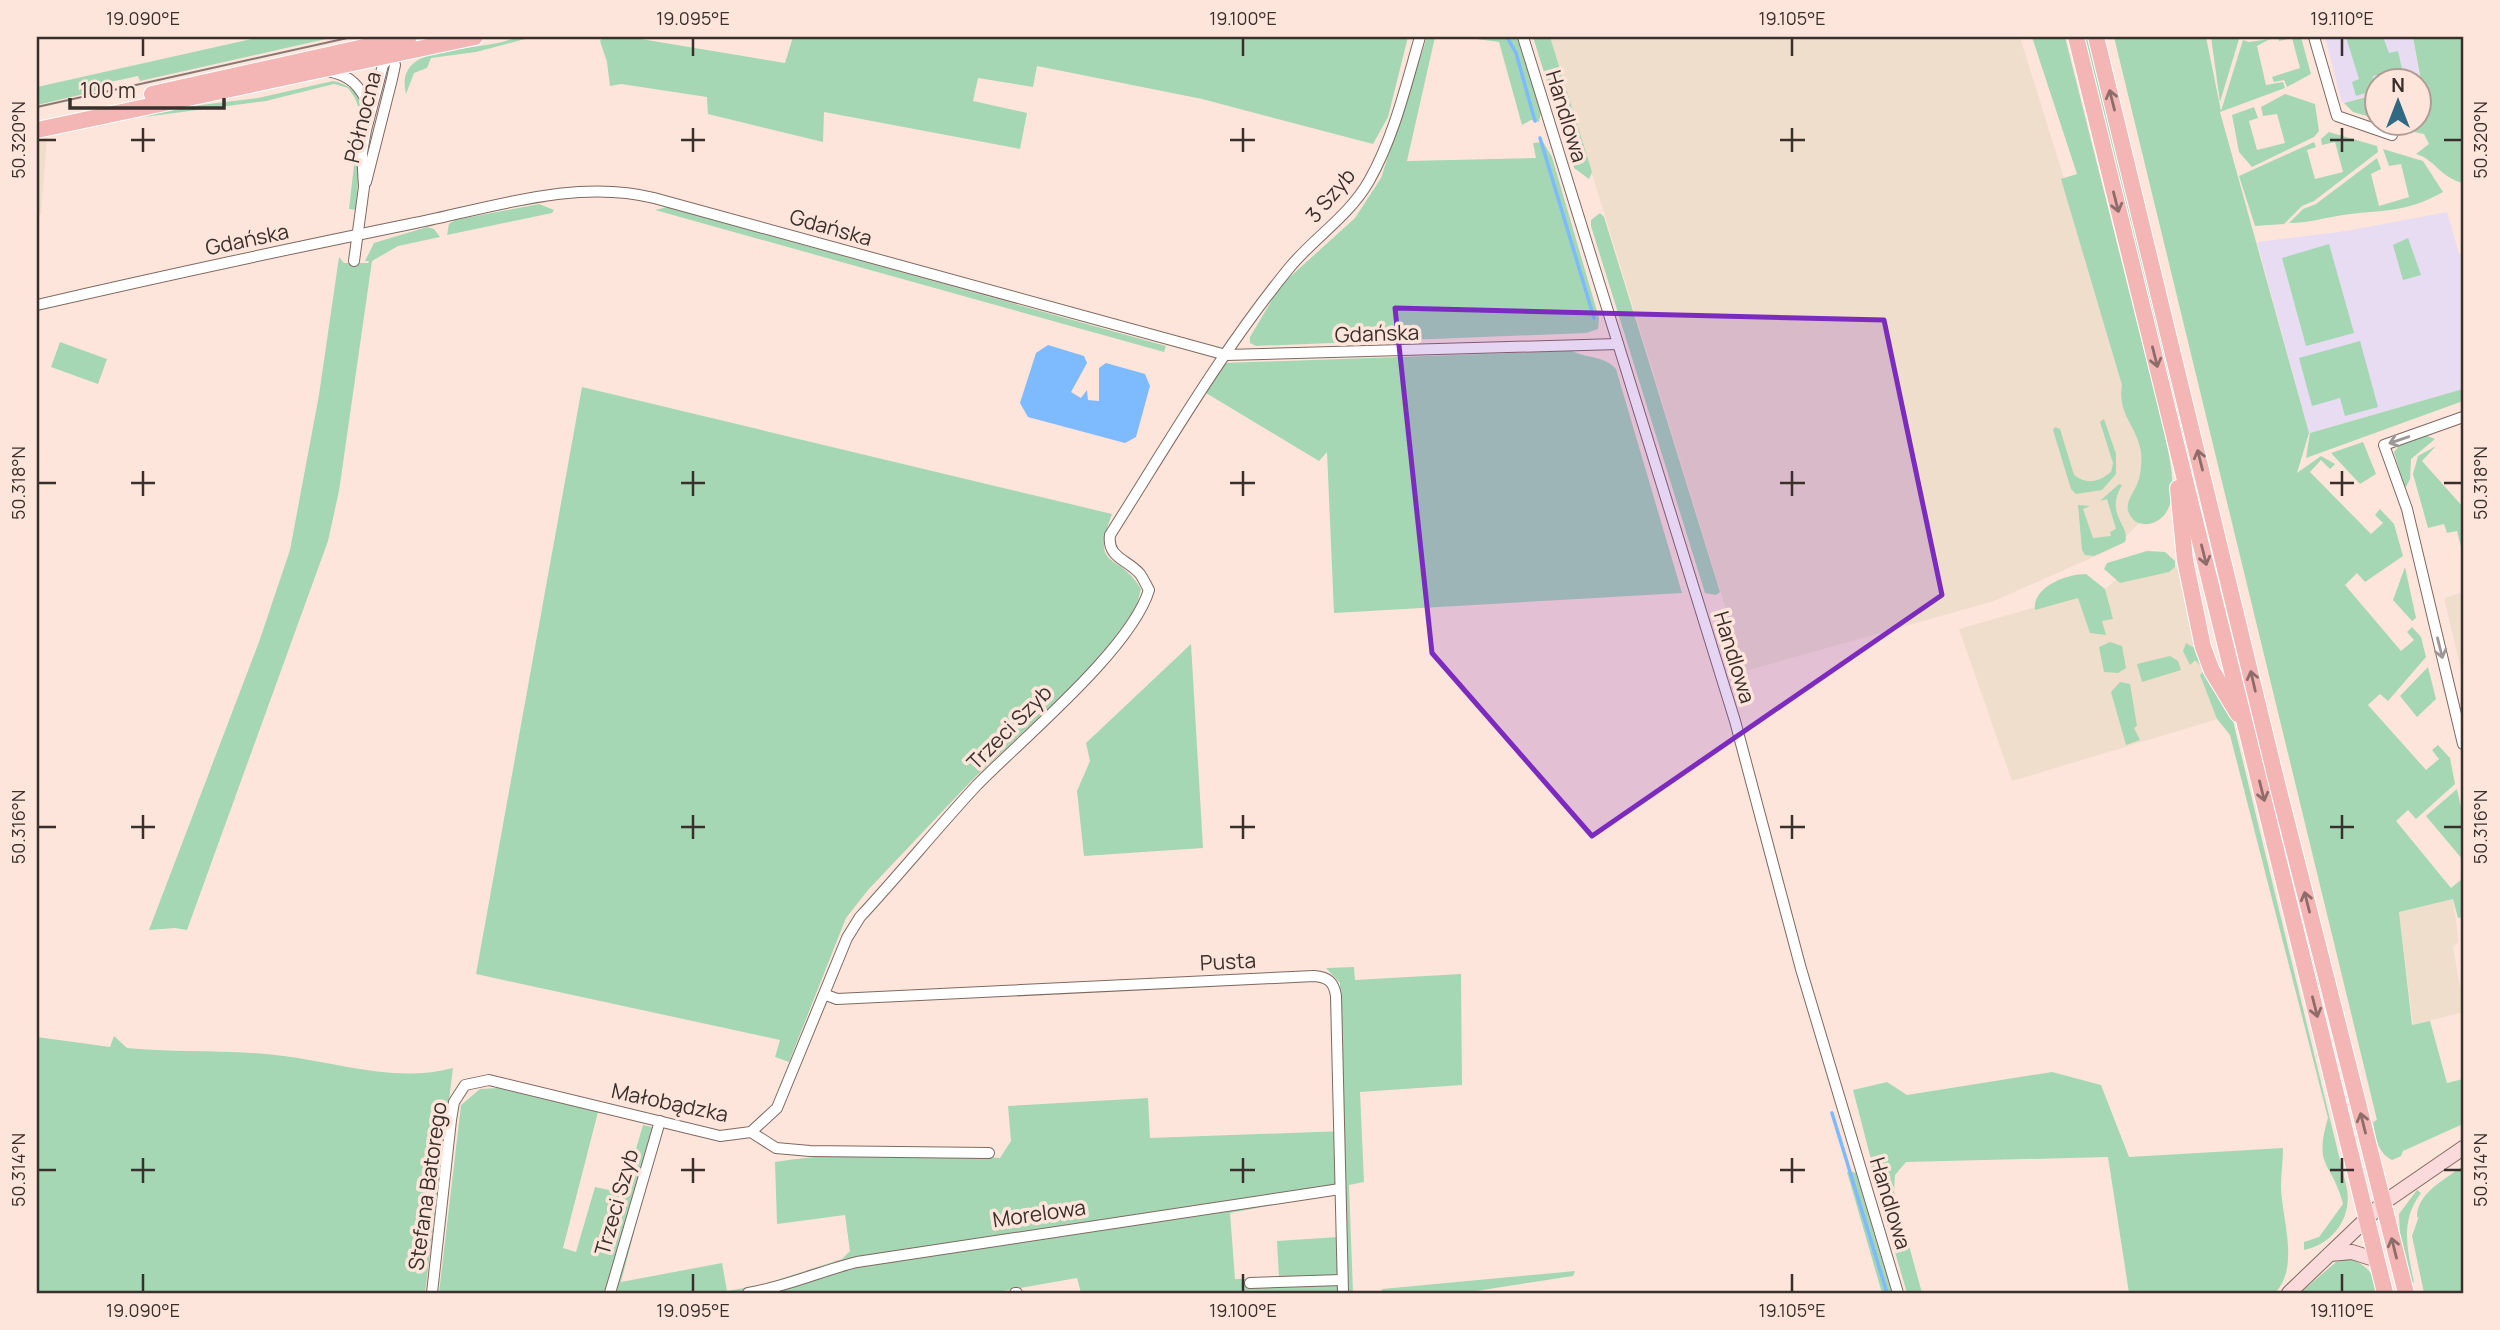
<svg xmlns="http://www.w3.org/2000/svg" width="2500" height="1330" font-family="Manrope,sans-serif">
<rect width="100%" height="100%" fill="#fee5db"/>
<!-- commercial -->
<g fill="#efdecc">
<path d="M1550,37H2020L2164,499L2114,548L1994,601L1745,671Z"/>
<path d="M47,138L41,214L37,215V140Z"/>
<path d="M2180,566L2218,719L2012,781L1959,629L2091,591L2102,621L2112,619L2105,589L2115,580Z"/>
<path d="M2463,592V678L2444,598Z"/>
<path d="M2453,899L2459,942L2453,947L2460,987L2463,986V1012L2413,1025L2399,912Z"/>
</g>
<!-- education -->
<g fill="#e7dcf1">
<path d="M2325,37H2413L2420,81L2378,80L2377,93L2342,103Z"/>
<path d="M2447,212L2459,254L2463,253V389L2309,433L2257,242L2346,231Z"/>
</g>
<!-- green -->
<g fill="#a5d7b4" fill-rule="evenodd">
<path d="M261,37H335L140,81L138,76L101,84V90L37,105V87Z"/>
<path d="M516,37H533L476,52L431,58L427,68L414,73L406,94C393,39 479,55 516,37Z"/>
<path d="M603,37H629L785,63L793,37H1408L1388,117L1373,144L1202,99L1037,66L1033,87L978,78L973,101L1027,113L1020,149L824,112L823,142L708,114L707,97L621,84L610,86L607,62L600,41Z"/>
<path d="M1427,37H1435L1407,161L1536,158L1533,143L1543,142L1552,157L1599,318L1598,329L1586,333L1256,346L1250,343V337L1281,285L1355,218L1381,178Z"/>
<path d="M1476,37H1517L1541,112L1539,122L1531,120L1522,125L1499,42L1476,39Z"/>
<path d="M1533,37H1550L1592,172L1589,179L1574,168Z"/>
<path d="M2032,37H2065L2161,418C2166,445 2186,505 2157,521C2150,525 2144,525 2136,522C2118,506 2134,496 2139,479C2141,472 2142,458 2141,452C2137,425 2117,415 2122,385L2061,179L2077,174Z"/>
<path d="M2083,37H2090L2324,1004L2305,940Z"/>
<path d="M2114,37H2206L2221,111L2243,40L2249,42L2270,39L2257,46L2266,85L2283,82L2285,88L2220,112L2309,433L2297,473L2321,456L2335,464L2330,469L2321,460L2310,472L2371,534L2383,523L2375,515L2380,509L2394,524L2403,556L2365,582L2357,573L2345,585L2401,651L2414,640L2407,632L2412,627L2421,637L2426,657L2388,701L2380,694L2368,705L2426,770L2439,759L2432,750L2438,745L2450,758L2455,784L2416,819L2408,810L2396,821L2451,888L2463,878V917L2458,918L2453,899L2399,912L2412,1025L2430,1021L2447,1083L2463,1079V1124L2403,1151L2401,1156L2392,1160C2377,1152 2376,1138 2373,1122L2377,1120Z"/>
<path d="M2211,37L2239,39L2220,102Z"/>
<path d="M2278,37H2301L2311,74L2287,87L2284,80L2274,82L2272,77L2300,68L2292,38L2279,41Z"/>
<path d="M2346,37H2383L2389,53L2398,51L2402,69L2373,76L2372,91L2356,96L2352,82L2359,79Z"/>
<path d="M2413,37H2463V183C2441,178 2433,158 2416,154L2429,144L2424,134L2394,128L2388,123L2420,122L2421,81Z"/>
<path d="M333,81C348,84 359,92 363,105L356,210L349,209L360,112L355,98L348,88L334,84L266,101L144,117L176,108L258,98Z"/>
<path d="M2285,94L2315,104L2319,131L2314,137L2252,167L2239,152L2232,115L2254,107L2258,118L2249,121L2257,150L2285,143L2277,114L2263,116L2261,107Z"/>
<path d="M2377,94V119L2353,112L2344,103Z"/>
<path d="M2329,132L2377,146L2378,152L2314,201L2302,206L2284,224L2255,226L2239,176L2314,142L2316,147L2307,150L2315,179L2343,172L2335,142L2322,145L2321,139Z"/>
<path d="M2383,149L2423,161L2443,192C2404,214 2384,209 2343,215C2324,218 2308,223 2289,223L2303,209L2316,204L2377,158L2381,169L2371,174L2379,206L2409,197L2401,164L2389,166Z"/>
<path d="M539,204L554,210L552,213L447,235L449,224L455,220Z"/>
<path d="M667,207L1166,346L1164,352L655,210Z"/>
<path d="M1600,213L1604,217L1720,592L1716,595L1705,593L1591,226V220Z"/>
<path d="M427,227L434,229L440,237L398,246L372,261L339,491L328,541L187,930L175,928L149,930L259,642L290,550L319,395L339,257L344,263H368L369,261H365L374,243Z"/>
<path d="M2408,238L2421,275L2403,280L2393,245Z"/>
<path d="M2329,244L2354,333L2306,346L2282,258Z"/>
<path d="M2360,341L2378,407L2345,416L2340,398L2312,406L2299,358Z"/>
<path d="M60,342L107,359L98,384L51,367Z"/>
<path d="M1572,351C1588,359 1603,355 1616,369L1682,593L1334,613L1327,452L1319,461L1206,393L1223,363Z"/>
<path d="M582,387L1112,514C1090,573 1118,549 1141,589L1136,608L1093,667L975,777L868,890L846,918L789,1062L775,1057L780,1040L476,974Z"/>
<path d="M2463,389V401L2306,458L2310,433Z"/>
<path d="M2104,419L2116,454V474L2102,490L2076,494L2071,489L2053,430L2055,427L2060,429L2074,475C2087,485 2099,482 2111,472L2113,463L2100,422Z"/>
<path d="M2425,435L2435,439L2411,459L2410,479L2405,489L2394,452L2402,443Z"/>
<path d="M2363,442L2376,474L2360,484L2331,453Z"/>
<path d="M2436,446L2422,461L2463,507L2461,547L2457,531L2447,533L2444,524L2428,528L2413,474L2418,456Z"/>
<path d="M2119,484L2122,485C2104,515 2131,525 2125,542L2094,556L2085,555L2082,550L2078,505L2090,506L2083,509L2093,538L2111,536L2110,532L2116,529L2107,499L2100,501Z"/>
<path d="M2147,551L2165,552L2175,561V567L2169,572L2120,583L2104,569L2107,563Z"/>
<path d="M2405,567L2416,618L2412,621L2393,600Z"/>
<path d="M2086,574L2105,589L2113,619L2102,621L2106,635L2090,633L2078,598L2035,610C2032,587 2066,574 2086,574Z"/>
<path d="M2110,642L2122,646L2126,668L2118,673L2104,672L2099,647Z"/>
<path d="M2186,643L2199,651L2232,717L2347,1189C2352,1218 2333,1244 2304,1250V1242L2319,1237L2343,1204C2332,1161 2313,1169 2328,1118L2230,735L2217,719L2200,675L2205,670L2195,660L2190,665L2183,651Z"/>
<path d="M1191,644L1203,848L1084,856L1077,791L1090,761L1086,743Z"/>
<path d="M2170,656L2178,661L2181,670L2142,682L2137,664Z"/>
<path d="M2428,667L2436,699L2417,717L2400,696Z"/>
<path d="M2120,682L2130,684L2137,726L2134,728L2140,740L2126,745L2111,692Z"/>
<path d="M2457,789L2463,817V860L2426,816Z"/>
<path d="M1354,967L1355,980L1461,974L1462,1085L1360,1092L1364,1182L1349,1185L1353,1293H1081L1077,1278L991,1293H439L461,1105L480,1089L498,1088L598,1112L563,1248L576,1252L595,1187L623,1193L643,1125L661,1129L621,1282L722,1263L727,1291L761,1285L842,1259L850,1251L845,1215L777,1224L775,1162C848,1151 927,1150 1000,1158L1011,1141L1008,1106L1148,1098L1150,1138L1344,1131L1340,983L1326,968ZM1337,1193L1338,1237L1277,1241L1279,1278L1235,1279L1230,1213Z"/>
<path d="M114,1036L127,1048C175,1053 232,1049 284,1056C339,1063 397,1083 453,1068L425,1293H37V1037L110,1047Z"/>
<path d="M2052,1072L2101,1085L2129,1157L2283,1148C2283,1161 2281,1174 2281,1187C2282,1220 2300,1267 2275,1293H2129L2108,1157L1906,1162L1895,1175L1894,1191L1922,1293H1907L1871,1170L1872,1163L1853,1090L1887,1082L1907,1095Z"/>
<path d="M2463,1166V1293H2424L2412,1236L2419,1216L2417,1218C2416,1193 2446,1179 2463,1166Z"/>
<path d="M1850,1171L1856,1173L1892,1293H1882L1847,1172Z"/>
<path d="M2417,1190L2421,1193C2399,1222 2408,1250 2414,1283L2411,1282L2400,1238L2399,1214Z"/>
<path d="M2351,1259C2369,1267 2374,1274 2378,1293H2300L2336,1262Z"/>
<path d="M1575,1271L1573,1276L1463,1293H1382V1289Z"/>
</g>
<!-- water -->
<path fill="#7ebafe" d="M1048,345L1084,356L1087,363L1071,392L1081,398L1087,390L1088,400L1099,401V368L1106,363L1145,374L1150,386L1136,437L1125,443L1028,417L1020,403L1036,353Z"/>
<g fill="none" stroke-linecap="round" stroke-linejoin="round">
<!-- stream -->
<g stroke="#7ebafe" stroke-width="3.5">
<path d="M1507,37L1516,53L1535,121"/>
<path d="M1540,138L1594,318"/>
<path d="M1832,1113L1887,1293"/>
</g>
<defs>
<g id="street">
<path d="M1523,37L1735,721L1801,969L1898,1293"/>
<path d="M2314,37L2337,116L2392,135"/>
<path d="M327,71C352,75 360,87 371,109"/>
<path d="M366,182L392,79L395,65L392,56"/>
<path d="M354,261L364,187L362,153L366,130L383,65L392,55"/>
<path d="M37,305C162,276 288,249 415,223C491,208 576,178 654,198L1226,355L1618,344"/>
<path d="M2463,417L2384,445L2407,509L2463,744"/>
<path d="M826,995L837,999L1314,976C1328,977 1334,982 1336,996L1343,1292"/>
<path d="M751,1132L776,1148L810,1151L989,1153"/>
<path d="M1250,1283L1342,1280"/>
<path d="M432,1293L451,1120L454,1102L465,1085L489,1080L720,1136L751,1132L777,1108L847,938L860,917C900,874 937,828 977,785C1023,738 1131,649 1149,590C1146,585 1143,578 1140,574C1127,559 1107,558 1110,535C1167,445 1222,350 1290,267C1315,237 1349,216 1369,181C1394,137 1406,85 1420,37"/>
<path d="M610,1293L660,1121"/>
<path d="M748,1293C786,1287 820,1271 857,1262L1340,1189"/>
<path d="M1015,1293H1017"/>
</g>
<g id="secondary">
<path d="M2330,1254L2352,1252L2377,1260"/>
<path d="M2289,1293L2383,1203L2463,1148"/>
</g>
<g id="primary">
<path d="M2076,37L2385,1293"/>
<path d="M2096,37L2276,779L2406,1293"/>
<path d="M152,94L409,37"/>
<path d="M37,130L475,37"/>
<path d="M2178,488L2185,560L2203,647L2212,671L2238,714"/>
</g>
</defs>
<!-- street casing -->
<use href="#street" stroke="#7e6960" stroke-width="12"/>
<!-- secondary casing -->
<use href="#secondary" stroke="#7e6960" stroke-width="16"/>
<!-- primary casing -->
<use href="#primary" stroke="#fff" stroke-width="18"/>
<!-- street -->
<use href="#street" stroke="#fff" stroke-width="10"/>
<!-- secondary -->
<use href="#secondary" stroke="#fadada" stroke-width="14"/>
<!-- primary -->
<use href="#primary" stroke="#f4b5b5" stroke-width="16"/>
<!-- tram -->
<path stroke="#877871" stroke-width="2" d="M37,107L352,37"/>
</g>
<!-- one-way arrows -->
<defs><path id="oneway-shaft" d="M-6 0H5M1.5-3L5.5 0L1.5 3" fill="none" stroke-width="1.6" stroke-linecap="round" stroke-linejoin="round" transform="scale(1.75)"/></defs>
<g stroke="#8d6c6a">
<use href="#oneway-shaft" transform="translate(2112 100) rotate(-104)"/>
<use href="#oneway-shaft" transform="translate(2116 202) rotate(76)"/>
<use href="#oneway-shaft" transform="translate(2155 357) rotate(76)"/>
<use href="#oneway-shaft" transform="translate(2200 460) rotate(-104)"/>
<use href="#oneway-shaft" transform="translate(2204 555) rotate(76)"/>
<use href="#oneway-shaft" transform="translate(2253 681) rotate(-103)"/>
<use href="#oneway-shaft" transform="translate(2262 791) rotate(76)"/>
<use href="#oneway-shaft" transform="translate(2307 902) rotate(-104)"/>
<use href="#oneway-shaft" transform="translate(2315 1007) rotate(76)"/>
<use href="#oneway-shaft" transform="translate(2363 1123) rotate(-104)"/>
<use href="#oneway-shaft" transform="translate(2394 1248) rotate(-104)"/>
</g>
<g stroke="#9c9896">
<use href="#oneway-shaft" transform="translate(2399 440) rotate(161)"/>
<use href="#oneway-shaft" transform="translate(2440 648) rotate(76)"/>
</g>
<!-- marked area -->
<path fill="#7b2cbf" fill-opacity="0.2" stroke="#7b2cbf" stroke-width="5" stroke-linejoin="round" d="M1395,308L1884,320L1942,595L1592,836L1432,653Z"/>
<!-- ticks -->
<path fill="none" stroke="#39302c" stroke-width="2.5" d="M143,38V56M693,38V56M1243,38V56M1792,38V56M2342,38V56M143,128V152M693,128V152M1243,128V152M1792,128V152M2342,128V152M38,140H56M131,140H155M681,140H705M1230,140H1255M1780,140H1805M2330,140H2354M2444,140H2462M143,471V496M693,471V496M1243,471V496M1792,471V496M2342,471V496M38,483H56M131,483H155M681,483H705M1230,483H1255M1780,483H1805M2330,483H2354M2444,483H2462M143,815V839M693,815V839M1243,815V839M1792,815V839M2342,815V839M38,827H56M131,827H155M681,827H705M1230,827H1255M1780,827H1805M2330,827H2354M2444,827H2462M143,1158V1183M693,1158V1183M1243,1158V1183M1792,1158V1183M2342,1158V1183M38,1170H56M131,1170H155M681,1170H705M1230,1170H1255M1780,1170H1805M2330,1170H2354M2444,1170H2462M143,1274V1292M693,1274V1292M1243,1274V1292M1792,1274V1292M2342,1274V1292"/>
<g text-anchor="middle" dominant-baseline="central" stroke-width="7" stroke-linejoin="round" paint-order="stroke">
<!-- street labels -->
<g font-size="21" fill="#39302c" stroke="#fee5db">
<text transform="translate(1567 116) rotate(73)">Handlowa</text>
<text transform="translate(362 117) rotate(-76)">Północna</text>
<text transform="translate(1330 195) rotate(-50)">3 Szyb</text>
<text transform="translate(831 227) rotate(16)">Gdańska</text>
<text transform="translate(247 239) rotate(-12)">Gdańska</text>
<text transform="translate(1377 333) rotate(-2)">Gdańska</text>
<text transform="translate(1735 657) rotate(73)">Handlowa</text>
<text transform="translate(1009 727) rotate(-45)">Trzeci Szyb</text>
<text transform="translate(1228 961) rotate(-3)">Pusta</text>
<text transform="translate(670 1102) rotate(12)">Małobądzka</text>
<text transform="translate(427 1186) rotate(-82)">Stefana Batorego</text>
<text transform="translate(616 1202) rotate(-74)">Trzeci Szyb</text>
<text transform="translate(1891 1203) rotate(73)">Handlowa</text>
<text transform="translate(1039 1213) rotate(-8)">Morelowa</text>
</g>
</g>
<!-- border -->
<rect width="2500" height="1330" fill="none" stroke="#fee5db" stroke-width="77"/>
<!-- north arrow -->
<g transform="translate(2398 102)"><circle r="33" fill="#fee5db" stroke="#af9d95" stroke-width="2"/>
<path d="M0-5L12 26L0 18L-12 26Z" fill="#316983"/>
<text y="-10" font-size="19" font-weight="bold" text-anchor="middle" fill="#39302c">N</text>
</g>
<!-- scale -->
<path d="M70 98v10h154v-10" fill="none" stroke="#39302c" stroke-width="3.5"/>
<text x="80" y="98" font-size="21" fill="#39302c" stroke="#fee5db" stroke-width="5" paint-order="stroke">100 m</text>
<rect x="38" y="38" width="2424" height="1254" fill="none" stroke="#39302c" stroke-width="2.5"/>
<g font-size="18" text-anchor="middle" fill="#39302c">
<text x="143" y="25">19.090°E</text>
<text x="693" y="25">19.095°E</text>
<text x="1243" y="25">19.100°E</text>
<text x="1792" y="25">19.105°E</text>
<text x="2342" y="25">19.110°E</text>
<text transform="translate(19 140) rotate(-90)" y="6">50.320°N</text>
<text transform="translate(2481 140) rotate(-90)" y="6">50.320°N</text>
<text transform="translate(19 483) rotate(-90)" y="6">50.318°N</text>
<text transform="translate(2481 483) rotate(-90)" y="6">50.318°N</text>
<text transform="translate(19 827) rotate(-90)" y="6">50.316°N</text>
<text transform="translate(2481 827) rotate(-90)" y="6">50.316°N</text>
<text transform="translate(19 1170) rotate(-90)" y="6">50.314°N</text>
<text transform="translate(2481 1170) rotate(-90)" y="6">50.314°N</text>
<text x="143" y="1317">19.090°E</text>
<text x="693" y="1317">19.095°E</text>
<text x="1243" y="1317">19.100°E</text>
<text x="1792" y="1317">19.105°E</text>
<text x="2342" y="1317">19.110°E</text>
</g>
</svg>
